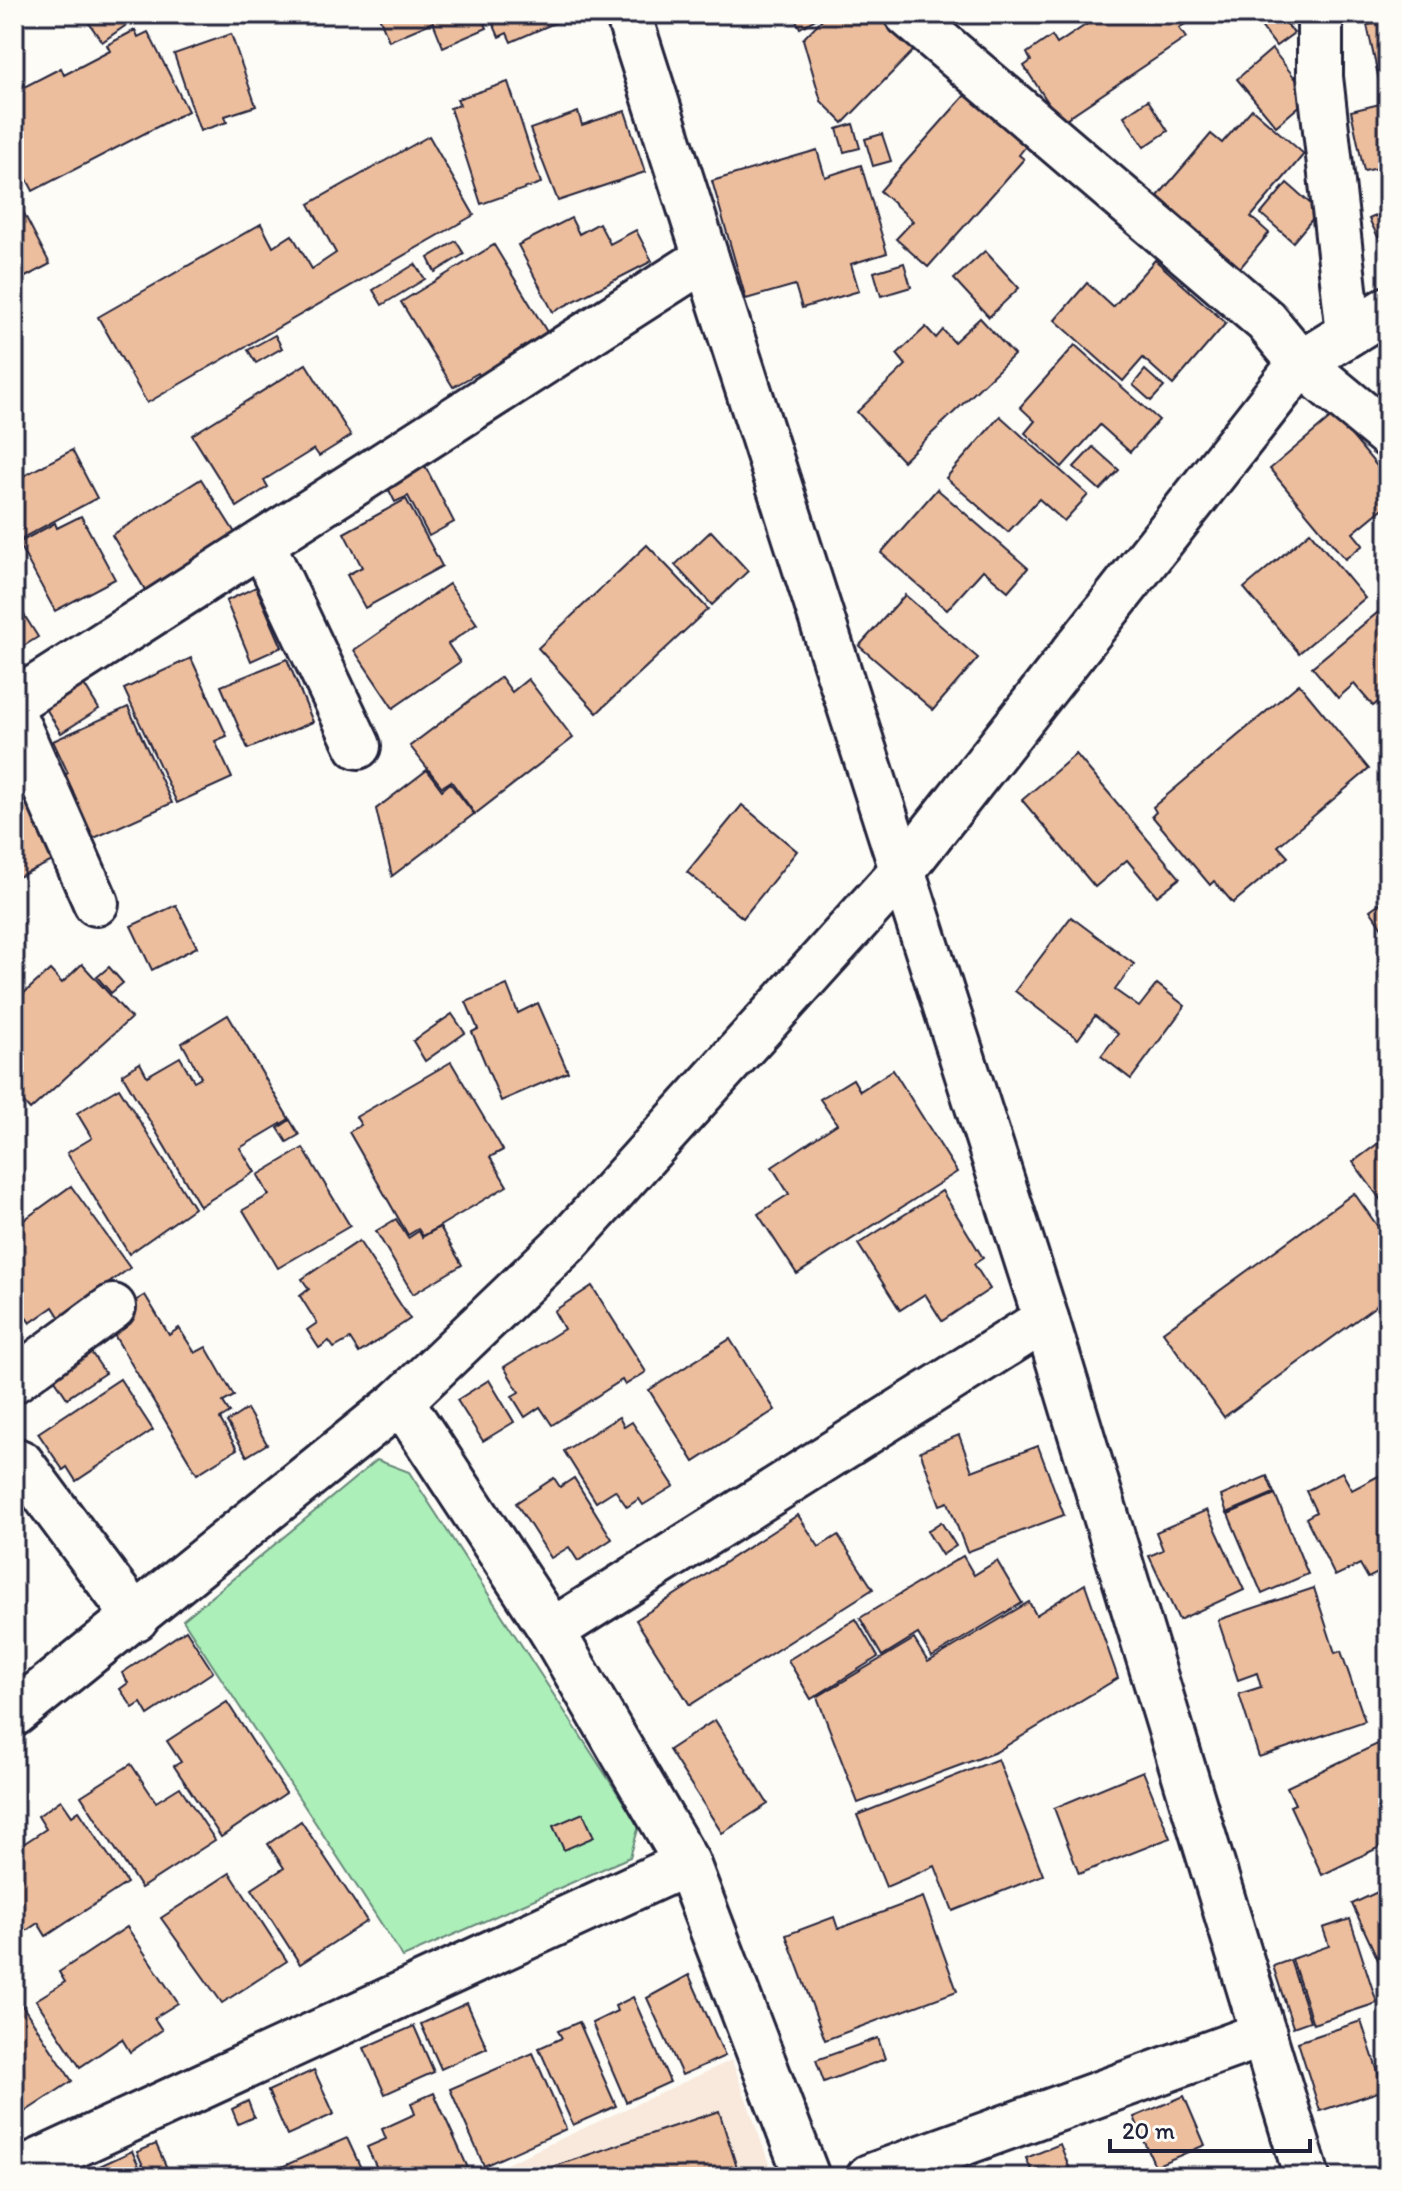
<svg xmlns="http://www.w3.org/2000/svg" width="1402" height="2191" font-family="Itim,sans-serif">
<rect width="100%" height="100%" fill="#fdfcf7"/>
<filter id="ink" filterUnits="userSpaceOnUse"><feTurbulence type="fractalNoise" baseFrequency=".0125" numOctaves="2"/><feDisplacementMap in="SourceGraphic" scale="16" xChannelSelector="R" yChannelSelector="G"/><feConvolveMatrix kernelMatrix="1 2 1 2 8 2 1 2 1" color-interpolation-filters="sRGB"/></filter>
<g filter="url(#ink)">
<!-- built -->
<path fill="#f8e9dc" d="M732,2060L774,2177H478Z"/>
<!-- green -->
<path fill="#acefb9" stroke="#67887a" stroke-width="2" d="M377,1460L409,1472L639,1826L630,1857L403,1957L183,1620Z"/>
<!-- building -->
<g fill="#edbe9d" stroke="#22223b" stroke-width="2">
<path d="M83,14H142L102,42Z"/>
<path d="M378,14H481L487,28L443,47L433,22L389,41Z"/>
<path d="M489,14H575L511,42L507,33L499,37Z"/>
<path d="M793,14H824L800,28Z"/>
<path d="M827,14H875L891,30L896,26L917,47L843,123L821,101L803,39Z"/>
<path d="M1102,14H1190L1193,19L1179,28L1186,38L1061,122L1024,66L1031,61L1027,53L1052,36L1057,44Z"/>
<path d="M1273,14H1278L1294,33L1276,46L1260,25Z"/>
<path d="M1373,14H1388V166L1364,171L1351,111L1384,103L1367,25L1375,23Z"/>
<path d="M135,30L138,37L148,32L188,111L33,191L14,154V92L61,68L64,75L110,51L107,45Z"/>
<path d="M231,34L256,106L225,116L227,122L200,131L174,54Z"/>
<path d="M1272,49L1310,97L1276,126L1237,79Z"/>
<path d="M508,82L541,183L481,204L450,108L460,105L457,99Z"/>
<path d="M966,94L1026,146L1019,155L1024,159L928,267L896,239L913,221L880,191Z"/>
<path d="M1148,100L1168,131L1144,147L1124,116Z"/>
<path d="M1252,109L1304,154L1251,217L1269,233L1240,268L1158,196L1211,134L1222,143Z"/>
<path d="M625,111L645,172L558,201L530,129L578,112L582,125Z"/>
<path d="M853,124L860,148L844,152L837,129Z"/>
<path d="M882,134L891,161L873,166L865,139Z"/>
<path d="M429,136L474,215L147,403L98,317L261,224L273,247L292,235L312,269L336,253L309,204Z"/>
<path d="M817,150L825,177L861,165L887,253L851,264L859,291L802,308L795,285L746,299L712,181Z"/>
<path d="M1287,183L1319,211L1293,242L1261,214Z"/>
<path d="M14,194L50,264L14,283Z"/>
<path d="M1388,210V232L1378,237L1369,219Z"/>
<path d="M571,218L579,234L599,223L610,244L636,230L652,261L553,312L518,245Z"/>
<path d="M456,241L464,254L435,272L428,258Z"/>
<path d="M494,245L550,337L482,380L478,373L453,387L401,302Z"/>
<path d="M985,251L1019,288L989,317L954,279Z"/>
<path d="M1155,260L1226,323L1173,385L1143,358L1123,381L1055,320L1087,283L1113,307Z"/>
<path d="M904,263L911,287L881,296L874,272Z"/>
<path d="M415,264L425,279L382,305L373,290Z"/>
<path d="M980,318L1014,355L903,461L857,412L906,365L897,354L926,327L936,338L943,330L954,342Z"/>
<path d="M275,335L282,348L256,363L248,350Z"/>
<path d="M1075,345L1159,420L1130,452L1100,425L1062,467L1025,433L1035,421L1020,407Z"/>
<path d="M306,364L351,436L319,456L314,449L264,480L268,487L237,507L192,435Z"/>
<path d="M1145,370L1164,387L1151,401L1133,385Z"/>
<path d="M1334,415L1388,479V504L1353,533L1363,545L1345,559L1270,469Z"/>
<path d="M1000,416L1088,495L1064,521L1039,499L1008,532L946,478Z"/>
<path d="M1093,447L1119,470L1100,490L1074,467Z"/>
<path d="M72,450L97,498L17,541L14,535V481Z"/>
<path d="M422,460L454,522L429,536L408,496L395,502L384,480Z"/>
<path d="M201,479L237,536L147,593L112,535Z"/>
<path d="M937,489L1028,568L1008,591L983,570L947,610L881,553Z"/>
<path d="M406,499L442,566L365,608L347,575L362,567L344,533Z"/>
<path d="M81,516L115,579L55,611L18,543L55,523L57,528Z"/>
<path d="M711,531L748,571L712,605L675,565Z"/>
<path d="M1310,532L1365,598L1299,653L1244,588Z"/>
<path d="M647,545L708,609L597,713L538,648Z"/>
<path d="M449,584L477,624L448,644L460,662L393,708L354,650Z"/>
<path d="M256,587L282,647L251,661L226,601Z"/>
<path d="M905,595L978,658L933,710L859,646Z"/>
<path d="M14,599L38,637L14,652Z"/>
<path d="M1388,604V694L1373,706L1354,684L1338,698L1312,667Z"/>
<path d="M191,658L227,736L215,741L232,778L177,803L124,689Z"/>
<path d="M287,659L313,722L248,749L221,686Z"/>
<path d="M501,677L512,692L528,679L573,738L475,814L451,781L442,787L410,746Z"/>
<path d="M80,678L99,709L61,733L42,702Z"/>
<path d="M1299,684L1369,769L1278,846L1288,857L1233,903L1214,881L1210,885L1152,816L1156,812L1153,807Z"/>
<path d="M128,707L172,803L92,839L63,776L68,773L53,741Z"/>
<path d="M1076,754L1180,878L1157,896L1127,860L1095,887L1022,800Z"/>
<path d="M14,766L57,859L14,879Z"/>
<path d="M427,770L442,790L450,783L474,814L392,876L376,809Z"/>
<path d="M742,805L797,851L743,918L687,872Z"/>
<path d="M1388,897V937L1370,910Z"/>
<path d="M176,905L197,947L152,970L131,926Z"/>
<path d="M1071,917L1134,964L1115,990L1139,1007L1157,984L1185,1006L1131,1079L1101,1056L1118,1034L1095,1016L1078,1039L1015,991Z"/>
<path d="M82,964L131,1018L30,1110L14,1092V1002L50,970L62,983Z"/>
<path d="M109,967L123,983L111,993L97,977Z"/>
<path d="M507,985L518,1013L538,1003L568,1072L501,1101L472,1032L478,1029L466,1002Z"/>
<path d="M452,1014L465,1033L425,1061L413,1041Z"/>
<path d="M228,1015L289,1119L240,1148L255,1172L200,1206L122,1074L140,1063L147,1076L180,1057L194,1081L201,1077L182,1043Z"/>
<path d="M451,1062L503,1150L490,1157L507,1186L423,1236L418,1229L408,1235L349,1132L361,1125L356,1117Z"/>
<path d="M893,1070L957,1172L797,1274L758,1214L789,1194L772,1167L837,1124L820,1099L853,1079L860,1091Z"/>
<path d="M119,1088L194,1208L129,1254L67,1153L92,1138L77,1113Z"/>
<path d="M290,1120L299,1135L287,1142L278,1128Z"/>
<path d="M1388,1136V1210L1353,1162Z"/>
<path d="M303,1148L350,1226L278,1268L243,1210L269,1195L258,1175Z"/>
<path d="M71,1186L130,1268L60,1318L53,1307L30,1323L14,1300V1227Z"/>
<path d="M942,1191L983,1258L974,1264L990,1289L942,1321L925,1294L900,1310L858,1244Z"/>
<path d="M1354,1193L1388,1241V1297L1224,1417L1163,1332Z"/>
<path d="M396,1219L408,1238L419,1231L422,1237L440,1227L462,1265L413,1294L376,1231Z"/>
<path d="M359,1241L410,1319L359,1353L350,1339L334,1348L329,1341L319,1348L307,1330L317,1323L300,1296L309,1289L302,1279Z"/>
<path d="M592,1286L646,1372L625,1385L622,1380L552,1425L540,1407L525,1417L512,1396L519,1392L504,1367L564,1329L554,1311Z"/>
<path d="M145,1295L169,1335L179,1328L195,1353L206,1347L234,1396L223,1402L230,1413L220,1419L237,1449L197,1474L110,1328L123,1308Z"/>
<path d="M730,1339L775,1410L694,1462L649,1390Z"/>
<path d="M89,1349L105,1373L67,1398L51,1374Z"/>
<path d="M120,1379L153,1430L76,1481L67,1467L63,1470L38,1433Z"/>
<path d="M489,1380L514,1422L483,1441L457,1400Z"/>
<path d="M247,1409L267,1444L247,1456L227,1422Z"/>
<path d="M619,1417L624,1427L632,1422L674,1486L643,1505L639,1499L627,1507L615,1490L596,1502L564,1451Z"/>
<path d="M959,1435L972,1471L1038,1446L1064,1515L967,1552L948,1502L940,1505L920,1451Z"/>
<path d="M1388,1471V1568L1368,1578L1360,1564L1335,1576L1306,1518L1316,1512L1306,1491L1342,1472L1352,1490Z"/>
<path d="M1267,1476L1274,1493L1227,1513L1221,1496Z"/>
<path d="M554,1478L560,1487L574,1478L612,1539L578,1561L569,1547L551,1558L516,1503Z"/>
<path d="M1275,1494L1308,1574L1262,1594L1228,1514Z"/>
<path d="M1207,1510L1244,1590L1179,1620L1149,1556L1163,1550L1156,1532Z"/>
<path d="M798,1515L819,1547L838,1535L873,1589L690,1705L636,1620Z"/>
<path d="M941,1522L956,1546L942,1555L927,1531Z"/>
<path d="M963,1556L974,1575L997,1561L1022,1603L932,1657L918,1634L882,1656L860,1618Z"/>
<path d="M1085,1584L1118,1678L996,1752L858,1803L817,1697L914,1639L928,1662L1029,1602L1036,1615Z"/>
<path d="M1314,1588L1335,1653L1341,1651L1365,1721L1259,1757L1239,1694L1261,1687L1257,1673L1238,1680L1218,1620Z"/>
<path d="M856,1619L878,1657L811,1699L788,1660Z"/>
<path d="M186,1630L213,1672L148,1715L141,1703L133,1708L120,1689L128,1683L122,1673Z"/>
<path d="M227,1702L286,1793L221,1837L174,1766L181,1762L167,1741Z"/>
<path d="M715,1720L768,1804L722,1833L669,1750Z"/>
<path d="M1388,1739V1843L1322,1875L1290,1806L1295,1804L1287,1787Z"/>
<path d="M998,1759L1043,1875L953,1911L935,1866L886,1887L857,1815Z"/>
<path d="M131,1764L156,1802L180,1787L215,1840L141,1888L81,1796Z"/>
<path d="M1143,1771L1170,1838L1079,1874L1054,1808Z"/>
<path d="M61,1800L72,1816L79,1811L127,1883L46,1936L38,1923L14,1939V1850L46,1829L38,1816Z"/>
<path d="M583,1813L594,1837L564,1850L553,1826Z"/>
<path d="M301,1821L367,1921L300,1964L252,1889L284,1868L268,1844Z"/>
<path d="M230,1873L287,1961L222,2003L161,1918Z"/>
<path d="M1388,1887V1981L1352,1904Z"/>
<path d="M923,1897L957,1991L825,2040L786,1935L834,1917L838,1929Z"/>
<path d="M1350,1919L1377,2003L1313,2024L1292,1959L1329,1946L1323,1928Z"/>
<path d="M127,1927L178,2003L154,2018L162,2030L130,2052L122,2039L80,2067L36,2000L65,1982L59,1972Z"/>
<path d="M1290,1960L1310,2021L1293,2027L1273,1966Z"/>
<path d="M689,1975L725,2056L682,2075L647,1998Z"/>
<path d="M633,1997L670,2082L626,2102L592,2023L617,2011L615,2006Z"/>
<path d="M18,1999L72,2081L14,2119V2002Z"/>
<path d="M467,2003L487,2048L441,2069L421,2024Z"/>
<path d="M1361,2021L1384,2090L1320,2111L1298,2042Z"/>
<path d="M579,2022L616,2106L573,2125L539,2048L562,2038L558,2031Z"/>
<path d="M414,2026L434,2072L385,2094L364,2048Z"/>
<path d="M878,2038L885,2059L824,2082L816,2060Z"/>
<path d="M533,2053L566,2129L484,2166L450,2089Z"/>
<path d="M314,2070L334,2114L287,2135L268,2091Z"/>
<path d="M434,2093L468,2168L448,2177H381L367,2147L386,2139L382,2129L415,2114L411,2103Z"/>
<path d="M1184,2096L1205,2145L1155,2166L1134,2117Z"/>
<path d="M248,2101L254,2117L238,2124L232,2109Z"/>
<path d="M719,2111L740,2177H522Z"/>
<path d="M347,2138L365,2177H272L270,2172Z"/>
<path d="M156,2144L171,2177H148L137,2152Z"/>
<path d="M1060,2144L1073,2177H1034L1026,2158Z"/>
<path d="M132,2151L144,2177H76Z"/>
</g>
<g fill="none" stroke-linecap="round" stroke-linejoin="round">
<defs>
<g id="minor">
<path d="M628,14L1046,1319L1307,2177"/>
<path d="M907,14L1266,321L1301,363L1388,435"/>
<path d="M1320,14V77L1349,333"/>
<path d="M262,543L358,746"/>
<path d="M14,702L706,258"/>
<path d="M14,717L96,903"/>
<path d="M14,1380L113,1307"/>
<path d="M401,1401L552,1631L687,1863L807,2177"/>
<path d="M14,1460L21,1463L136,1618"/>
<path d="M552,1631L1046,1319"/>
<path d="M14,1714L401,1401L570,1239L902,871L1301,363L1388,309"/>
<path d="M14,2173L687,1863"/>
<path d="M869,2177L1264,2034"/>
</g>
</defs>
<!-- minor casing -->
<use href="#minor" stroke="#22223b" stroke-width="50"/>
<!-- minor -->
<use href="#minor" stroke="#fdfcf7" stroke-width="44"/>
</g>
</g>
<!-- margin -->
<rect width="1402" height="2191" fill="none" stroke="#fdfcf7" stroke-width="48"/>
<rect x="24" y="24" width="1354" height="2143" fill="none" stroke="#22223b" stroke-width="3" filter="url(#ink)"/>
<!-- scale -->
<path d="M1110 2139v12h200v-12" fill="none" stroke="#22223b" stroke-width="4"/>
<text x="1122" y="2139" font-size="24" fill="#22223b" stroke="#fdfcf7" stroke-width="6" paint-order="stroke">20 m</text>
</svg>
